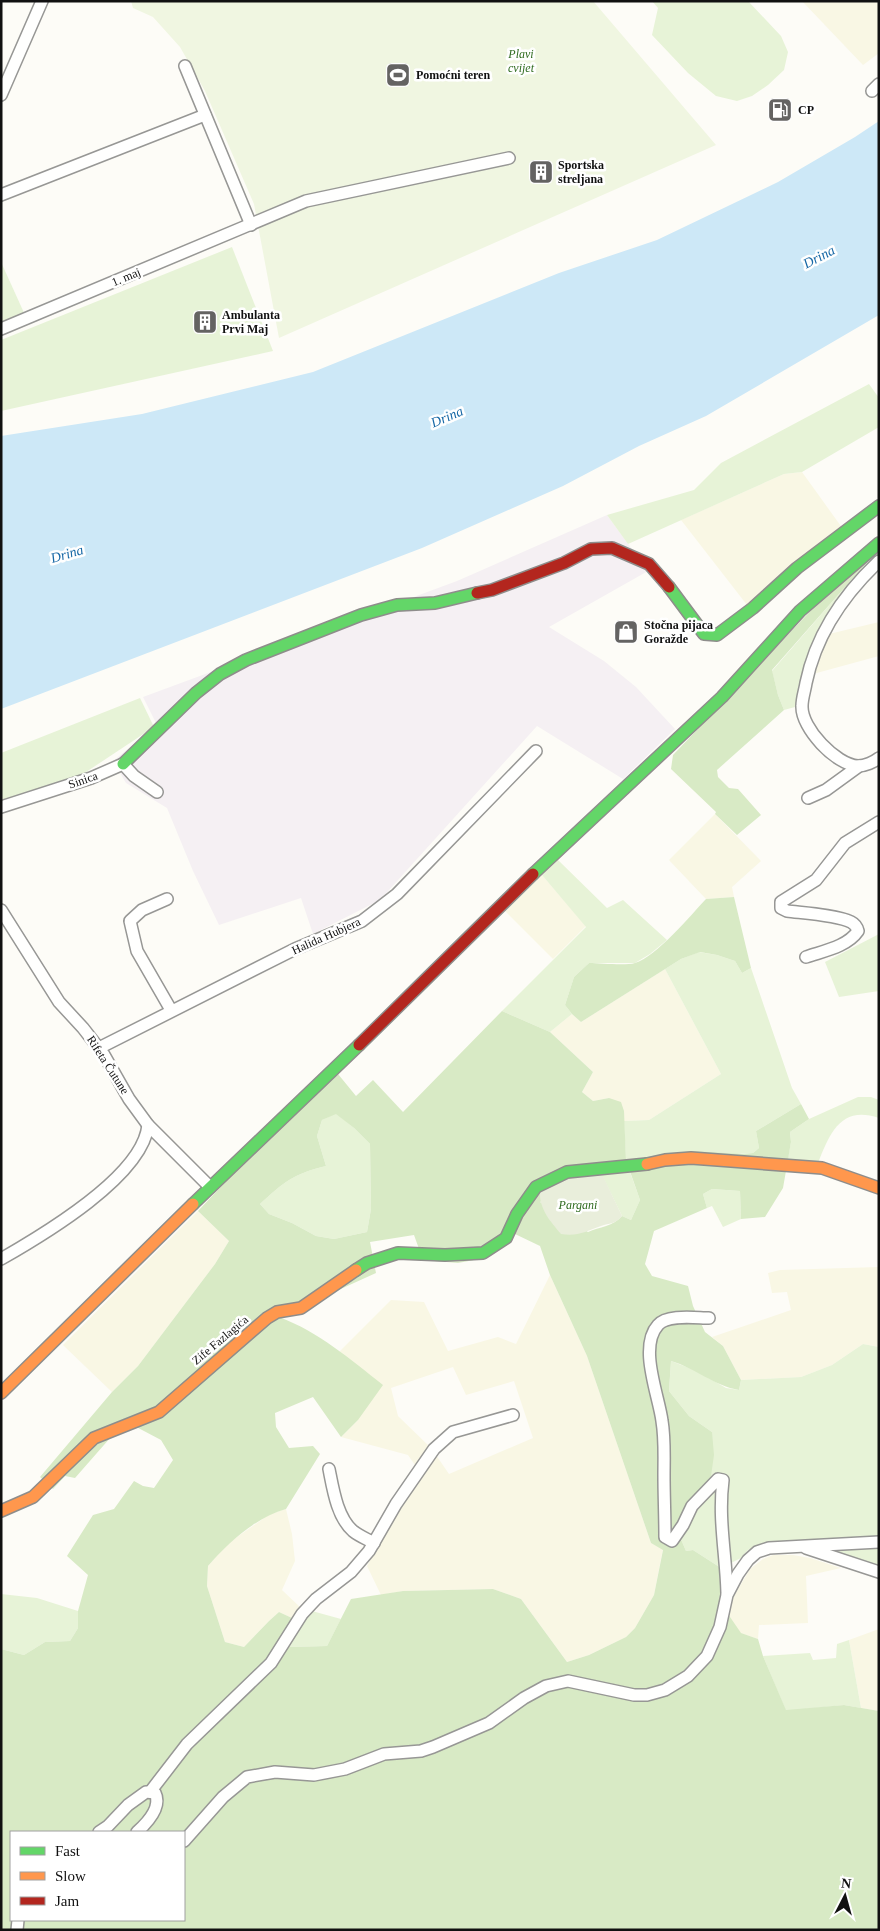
<svg xmlns="http://www.w3.org/2000/svg" width="880" height="1931" font-family="Georgia,serif">
<rect width="100%" height="100%" fill="#fdfcf7"/>
<!-- industrial -->
<path fill="#f5f0f3" d="M607,515L648,571L549,627L604,661L636,687L675,729L623,779L537,726L380,900L313,934L301,898L219,925L193,871L167,808L126,783L113,761L157,725L143,697L457,581Z"/>
<!-- farmland -->
<g fill="#f9f7e4">
<path d="M802,1H879V53L863,65Z"/>
<path d="M802,472L843,529L747,605L681,520L784,474Z"/>
<path d="M879,622V656L813,674L829,634Z"/>
<path d="M715,814L761,861L732,887L734,897L706,899L669,860Z"/>
<path d="M542,875L586,926L553,959L504,910Z"/>
<path d="M665,969L721,1074L649,1120L624,1121V1111L609,1098L593,1101L582,1092L593,1072L550,1032L572,1014L581,1022Z"/>
<path d="M198,1211L229,1241L215,1264L138,1366L112,1392L63,1345Z"/>
<path d="M879,1267V1347L863,1344L832,1365L801,1377L741,1380L723,1346L712,1337L791,1310L787,1292L772,1293L768,1273L780,1270Z"/>
<path d="M550,1275L587,1356L651,1543L663,1549L654,1595L635,1628L626,1637L589,1655L567,1662L521,1599L493,1589L403,1591L381,1595L367,1566L399,1508L436,1455L449,1474L533,1438L514,1381L466,1395L453,1367L391,1388L398,1416L431,1448L417,1468L408,1455L341,1437L358,1420L340,1351L391,1300L424,1302L448,1351L498,1337L516,1344Z"/>
<path d="M286,1509L292,1534L295,1561L282,1590L301,1608L292,1618L279,1612L269,1621L244,1647L225,1642L207,1586L208,1566L227,1544L270,1514Z"/>
<path d="M773,1555H793L810,1558L841,1568L806,1576L808,1623L759,1625L758,1639L740,1633L728,1614L732,1599L750,1569L763,1559Z"/>
<path d="M879,1629V1711L861,1708L849,1640Z"/>
</g>
<!-- green -->
<g fill="#e7f3d7">
<path d="M652,1H748L781,36L788,52L784,70L768,85L752,96L737,101L716,96L688,73L652,35L658,8Z"/>
<path d="M232,247L273,351L1,411V340Z"/>
<path d="M1,262L25,315L1,325Z"/>
<path d="M869,384L879,398V427L802,472L784,474L628,544L607,515L694,490L721,463Z"/>
<path d="M879,548V568C835,611 820,645 806,704L784,710L778,695L772,671Z"/>
<path d="M140,698L154,727L74,780L1,801V753Z"/>
<path d="M558,860L607,908L623,900L667,940L650,954L635,963H589L574,977L565,1005L572,1014L550,1032L502,1011L586,927L542,875Z"/>
<path d="M879,934V991L839,997L825,962Z"/>
<path d="M699,952L717,955L735,961L742,973L751,968L792,1088L801,1104L756,1131L759,1148L753,1153L626,1161L640,1200L631,1220L622,1216L601,1173L626,1160L624,1121L649,1120L721,1074L665,969L681,959Z"/>
<path d="M858,1097H871L879,1100V1118C841,1105 830,1133 818,1163L787,1162L791,1142L790,1132L809,1119Z"/>
<path d="M336,1113L354,1128L370,1144L371,1209L367,1232L334,1239L316,1236L292,1223L269,1214L260,1204C284,1182 293,1174 326,1166L317,1136L322,1120Z"/>
<path d="M712,1189L740,1191L741,1219L723,1227L712,1206L707,1208L703,1194Z"/>
<path d="M863,1344L879,1347V1566L802,1541L760,1545L748,1550L741,1558L721,1568L693,1550L686,1551L677,1530L712,1432L689,1416L669,1391L671,1361L697,1371L726,1388L739,1390L741,1380L801,1377L832,1365Z"/>
<path d="M1,1594L37,1598L78,1611V1628L70,1641L45,1642L24,1655L1,1649Z"/>
<path d="M301,1608L341,1619L327,1646L289,1647L275,1646L292,1618Z"/>
<path d="M849,1640L861,1708L844,1705L786,1711L763,1656L810,1653L813,1660L836,1658L837,1644Z"/>
</g>
<!-- forest -->
<g fill="#d8eac5" fill-rule="evenodd">
<path d="M868,561L772,670L778,695L784,710L717,770L718,777L729,788L738,789L761,815L737,835L715,814L716,812L671,769L673,755L820,601Z"/>
<path d="M734,897L751,968L742,973L735,961L717,955L700,952L681,959L581,1022L572,1014L565,1005L574,977L589,963C600,963 625,966 635,963C656,957 691,915 706,899Z"/>
<path d="M502,1011L550,1032L593,1072L582,1092L593,1101L609,1098L621,1102L624,1111L626,1160L692,1151L742,1154L753,1153L759,1148L756,1131L801,1104L809,1119L790,1132L791,1142L783,1188L765,1217L741,1219L740,1191L712,1189L703,1194L707,1208L654,1231L645,1264L652,1276L688,1286L693,1306L705,1332L723,1346L741,1380L739,1390C715,1386 695,1368 671,1361L669,1391L689,1416L712,1432L714,1455L711,1476L697,1494L677,1530L686,1551L693,1550L721,1568L728,1614L741,1633L758,1639L763,1656L786,1710L844,1705L879,1711V1930H1V1649L24,1655L45,1642L70,1641L78,1628V1611L88,1575L67,1556L93,1515L114,1509L134,1481L143,1486L154,1488L173,1460L161,1440L125,1421L75,1478L65,1476L53,1489L40,1477L112,1392L138,1366L215,1264L229,1241L198,1211L232,1175L338,1074L356,1096L373,1080L403,1112ZM336,1114L354,1128L370,1144L371,1209L367,1232L334,1239L316,1236L292,1223L269,1214L260,1204C284,1182 293,1174 326,1166L317,1136L322,1120ZM626,1160L640,1200L631,1220L622,1216C614,1226 599,1227 588,1232L540,1202ZM515,1234L540,1246L550,1275L587,1356L651,1543L663,1550L654,1595L635,1628L626,1637L589,1655L567,1662L521,1599L493,1589L403,1591L351,1599L327,1646L289,1647L275,1646L292,1618L279,1612L269,1621L244,1647L225,1642L207,1586L208,1566C229,1542 255,1518 286,1509L320,1454L313,1446L289,1448L276,1427L275,1413L313,1397L341,1437L358,1420L383,1385C350,1359 319,1332 279,1317L376,1273L370,1242L414,1235L423,1260L458,1263L485,1258ZM11,1832H184V1920H11Z"/>
</g>
<!-- cemetery -->
<path fill="#e9eedb" d="M601,1172L622,1216C616,1224 609,1223 601,1226C587,1231 577,1237 561,1234C551,1222 539,1209 540,1192L565,1179Z"/>
<!-- pitch -->
<path fill="#f0f6e1" d="M131,1H593L716,145L279,338L254,204L205,91L180,47L153,17L133,8Z"/>
<!-- water -->
<path fill="#cde8f7" d="M879,121V315L706,416L639,446L563,486L422,548L1,709V436L142,414L313,372L559,273L657,240L778,182L855,137Z"/>
<g fill="none" stroke-linecap="round" stroke-linejoin="round">
<defs>
<g id="street">
<path d="M185,66L251,225"/>
<path d="M872,91L879,84"/>
<path d="M1,95L42,1"/>
<path d="M1,195L205,115"/>
<path d="M1,329L306,201L509,158"/>
<path d="M879,561C843,595 816,634 806,683C805,690 802,698 802,706C801,728 836,765 858,766C865,766 874,762 879,758"/>
<path d="M808,798L826,790L859,766"/>
<path d="M1,807L91,778L123,764L134,776L157,792"/>
<path d="M167,899L142,910L130,921L137,951L171,1010"/>
<path d="M1,910L59,1002L83,1028L104,1055L129,1099L148,1125L210,1187"/>
<path d="M806,957C823,951 847,947 858,931C857,927 855,924 851,922C837,915 803,913 787,911L781,908V902L816,880L845,843L879,822"/>
<path d="M99,1048L295,949L362,921L397,894L536,751"/>
<path d="M1,1259C43,1235 143,1176 148,1125"/>
<path d="M709,1318C696,1318 667,1314 658,1325C638,1347 659,1396 662,1421C665,1439 664,1457 664,1475C664,1496 665,1516 665,1537L672,1541L683,1525L692,1506L718,1479L723,1480C718,1519 726,1554 727,1593"/>
<path d="M329,1469C333,1489 337,1517 353,1531C359,1536 367,1539 374,1543"/>
<path d="M806,1548L879,1572"/>
<path d="M150,1792L187,1744L271,1663L302,1614L316,1599L351,1572L369,1551L396,1504L434,1449L453,1432L513,1415"/>
<path d="M99,1832L108,1826L128,1805L146,1792L155,1793C162,1807 147,1823 137,1832"/>
<path d="M184,1841L223,1797L247,1777L275,1772L314,1775L345,1769L384,1754L421,1751L433,1747L489,1723L524,1698L546,1686L568,1681L634,1695H647L665,1690L688,1676L707,1656L720,1627L727,1595L738,1574L748,1560L757,1552L769,1548L879,1542"/>
<path d="M17,1930L18,1920"/>
</g>
<g id="fast">
<path d="M669,587L704,634L717,635L753,608L797,568L879,506"/>
<path d="M123,764L196,693L220,674L246,660L361,615L397,605L435,603L477,593"/>
<path d="M533,874L722,697L800,611L879,543"/>
<path d="M193,1204L359,1045"/>
<path d="M356,1270L367,1263L398,1253L445,1255L483,1253L506,1238L517,1214L536,1187L567,1172L647,1164"/>
</g>
<g id="slow">
<path d="M647,1164L665,1160L691,1158L822,1168L879,1188"/>
<path d="M1,1393L193,1204"/>
<path d="M1,1511L33,1497L94,1438L159,1412L267,1318L277,1312L301,1308L356,1270"/>
</g>
<g id="jam">
<path d="M477,593L492,590L564,563L591,549L612,548L649,564L669,587"/>
<path d="M359,1045L533,874"/>
</g>
</defs>
<!-- street casing -->
<use href="#street" stroke="#979795" stroke-width="14"/>
<!-- fast casing -->
<use href="#fast" stroke="#8e8d8b" stroke-width="14"/>
<!-- slow casing -->
<use href="#slow" stroke="#8e8d8b" stroke-width="14"/>
<!-- jam casing -->
<use href="#jam" stroke="#8e8d8b" stroke-width="14"/>
<!-- street -->
<use href="#street" stroke="#fffffe" stroke-width="11"/>
<!-- fast -->
<use href="#fast" stroke="#63d668" stroke-width="11"/>
<!-- slow -->
<use href="#slow" stroke="#ff974d" stroke-width="11"/>
<!-- jam -->
<use href="#jam" stroke="#b3261e" stroke-width="11"/>
</g>
<!-- icons -->
<defs>
<symbol id="stadium-square" viewBox="-11 -11 22 22"><rect x="-9" y="-9" width="18" height="18" rx="4" fill="#646362" stroke="#fff"/><path d="M0-5a6.5 5 0 1 0 0 10a6.5 5 0 1 0 0-10ZM-3.5-1.8h7v3.6h-7Z" fill="#fff"/></symbol>
<symbol id="fuel-square" viewBox="-11 -11 22 22"><rect x="-9" y="-9" width="18" height="18" rx="4" fill="#646362" stroke="#fff"/><path d="M-5.5-6h7V0h2V4h1.3V-2.5L3-4.5l.8-.8L6-3V5H2.5V1h-1V6h-7ZM-4.2-4.7v3.2H.2V-4.7Z" fill="#fff"/></symbol>
<symbol id="building-square" viewBox="-11 -11 22 22"><rect x="-9" y="-9" width="18" height="18" rx="4" fill="#646362" stroke="#fff"/><path d="M-4-6H4V6H1V3H-1V6H-4ZM-2.5-4.3h1.7v1.8h-1.7ZM.8-4.3h1.7v1.8H.8ZM-2.5-1h1.7V.8h-1.7ZM.8-1h1.7V.8H.8Z" fill="#fff"/></symbol>
<symbol id="shop-square" viewBox="-11 -11 22 22"><rect x="-9" y="-9" width="18" height="18" rx="4" fill="#646362" stroke="#fff"/><path d="M-5-2.5h2.3a2.7 3.5 0 0 1 5.4 0H5L5.5 6h-11ZM-1.5-2.5h3a1.5 2.3 0 0 0-3 0Z" fill="#fff"/></symbol>
</defs>
<g fill-rule="evenodd">
<use href="#stadium-square" x="384" y="61" width="28" height="28"/>
<use href="#fuel-square" x="766" y="96" width="28" height="28"/>
<use href="#building-square" x="527" y="158" width="28" height="28"/>
<use href="#building-square" x="191" y="308" width="28" height="28"/>
<use href="#shop-square" x="612" y="618" width="28" height="28"/>
</g>
<g text-anchor="middle" dominant-baseline="central" stroke-width="5" stroke-linejoin="round" paint-order="stroke">
<!-- park labels -->
<g font-size="12" font-style="italic" fill="#2f6b1f" stroke="#fff">
<text x="521" y="54">Plavi<tspan x="521" dy="14">cvijet</tspan></text>
<text x="578" y="1205">Pargani</text>
</g>
<!-- poi labels -->
<g font-size="12" font-weight="bold" fill="#111" stroke="#fff" text-anchor="start">
<text x="416" y="75">Pomoćni teren</text>
<text x="798" y="110">CP</text>
<text x="558" y="165">Sportska<tspan x="558" dy="14">streljana</tspan></text>
<text x="222" y="315">Ambulanta<tspan x="222" dy="14">Prvi Maj</tspan></text>
<text x="644" y="625">Stočna pijaca<tspan x="644" dy="14">Goražde</tspan></text>
</g>
<!-- street labels -->
<g font-size="12" fill="#111" stroke="#fff">
<text transform="translate(126 277) rotate(-23)">1. maj</text>
<text transform="translate(83 780) rotate(-19)">Sinica</text>
<text transform="translate(326 936) rotate(-24)">Halida Hubjera</text>
<text transform="translate(108 1065) rotate(57)">Rifeta Čutune</text>
<text transform="translate(220 1340) rotate(-40)">Zife Fazlagića</text>
</g>
<!-- water labels -->
<g font-size="14" font-style="italic" fill="#1768a6" stroke="#fff">
<text transform="translate(819 257) rotate(-28)">Drina</text>
<text transform="translate(447 417) rotate(-23)">Drina</text>
<text transform="translate(67 554) rotate(-16)">Drina</text>
</g>
</g>
<!-- border -->
<rect width="880" height="1931" fill="none" stroke="#111111" stroke-width="5"/>
<!-- legend -->
<rect x="10" y="1831" width="175" height="90" fill="#ffffff" stroke="#a0a0a0"/>
<rect x="20" y="1847" width="25" height="8" fill="#63d668" stroke="#a0a0a0"/>
<text x="55" y="1856" font-size="15" fill="#111111">Fast</text>
<rect x="20" y="1872" width="25" height="8" fill="#ff974d" stroke="#a0a0a0"/>
<text x="55" y="1881" font-size="15" fill="#111111">Slow</text>
<rect x="20" y="1897" width="25" height="8" fill="#b3261e" stroke="#a0a0a0"/>
<text x="55" y="1906" font-size="15" fill="#111111">Jam</text>
<!-- north arrow -->
<g transform="translate(845 1896) rotate(6)" stroke="#ffffff" stroke-width="4" paint-order="stroke">
<path d="M0-4L9 19L0 12L-9 19Z" fill="#111111"/>
<text y="-8" font-size="14" font-weight="bold" text-anchor="middle" fill="#111111">N</text>
</g>
</svg>
